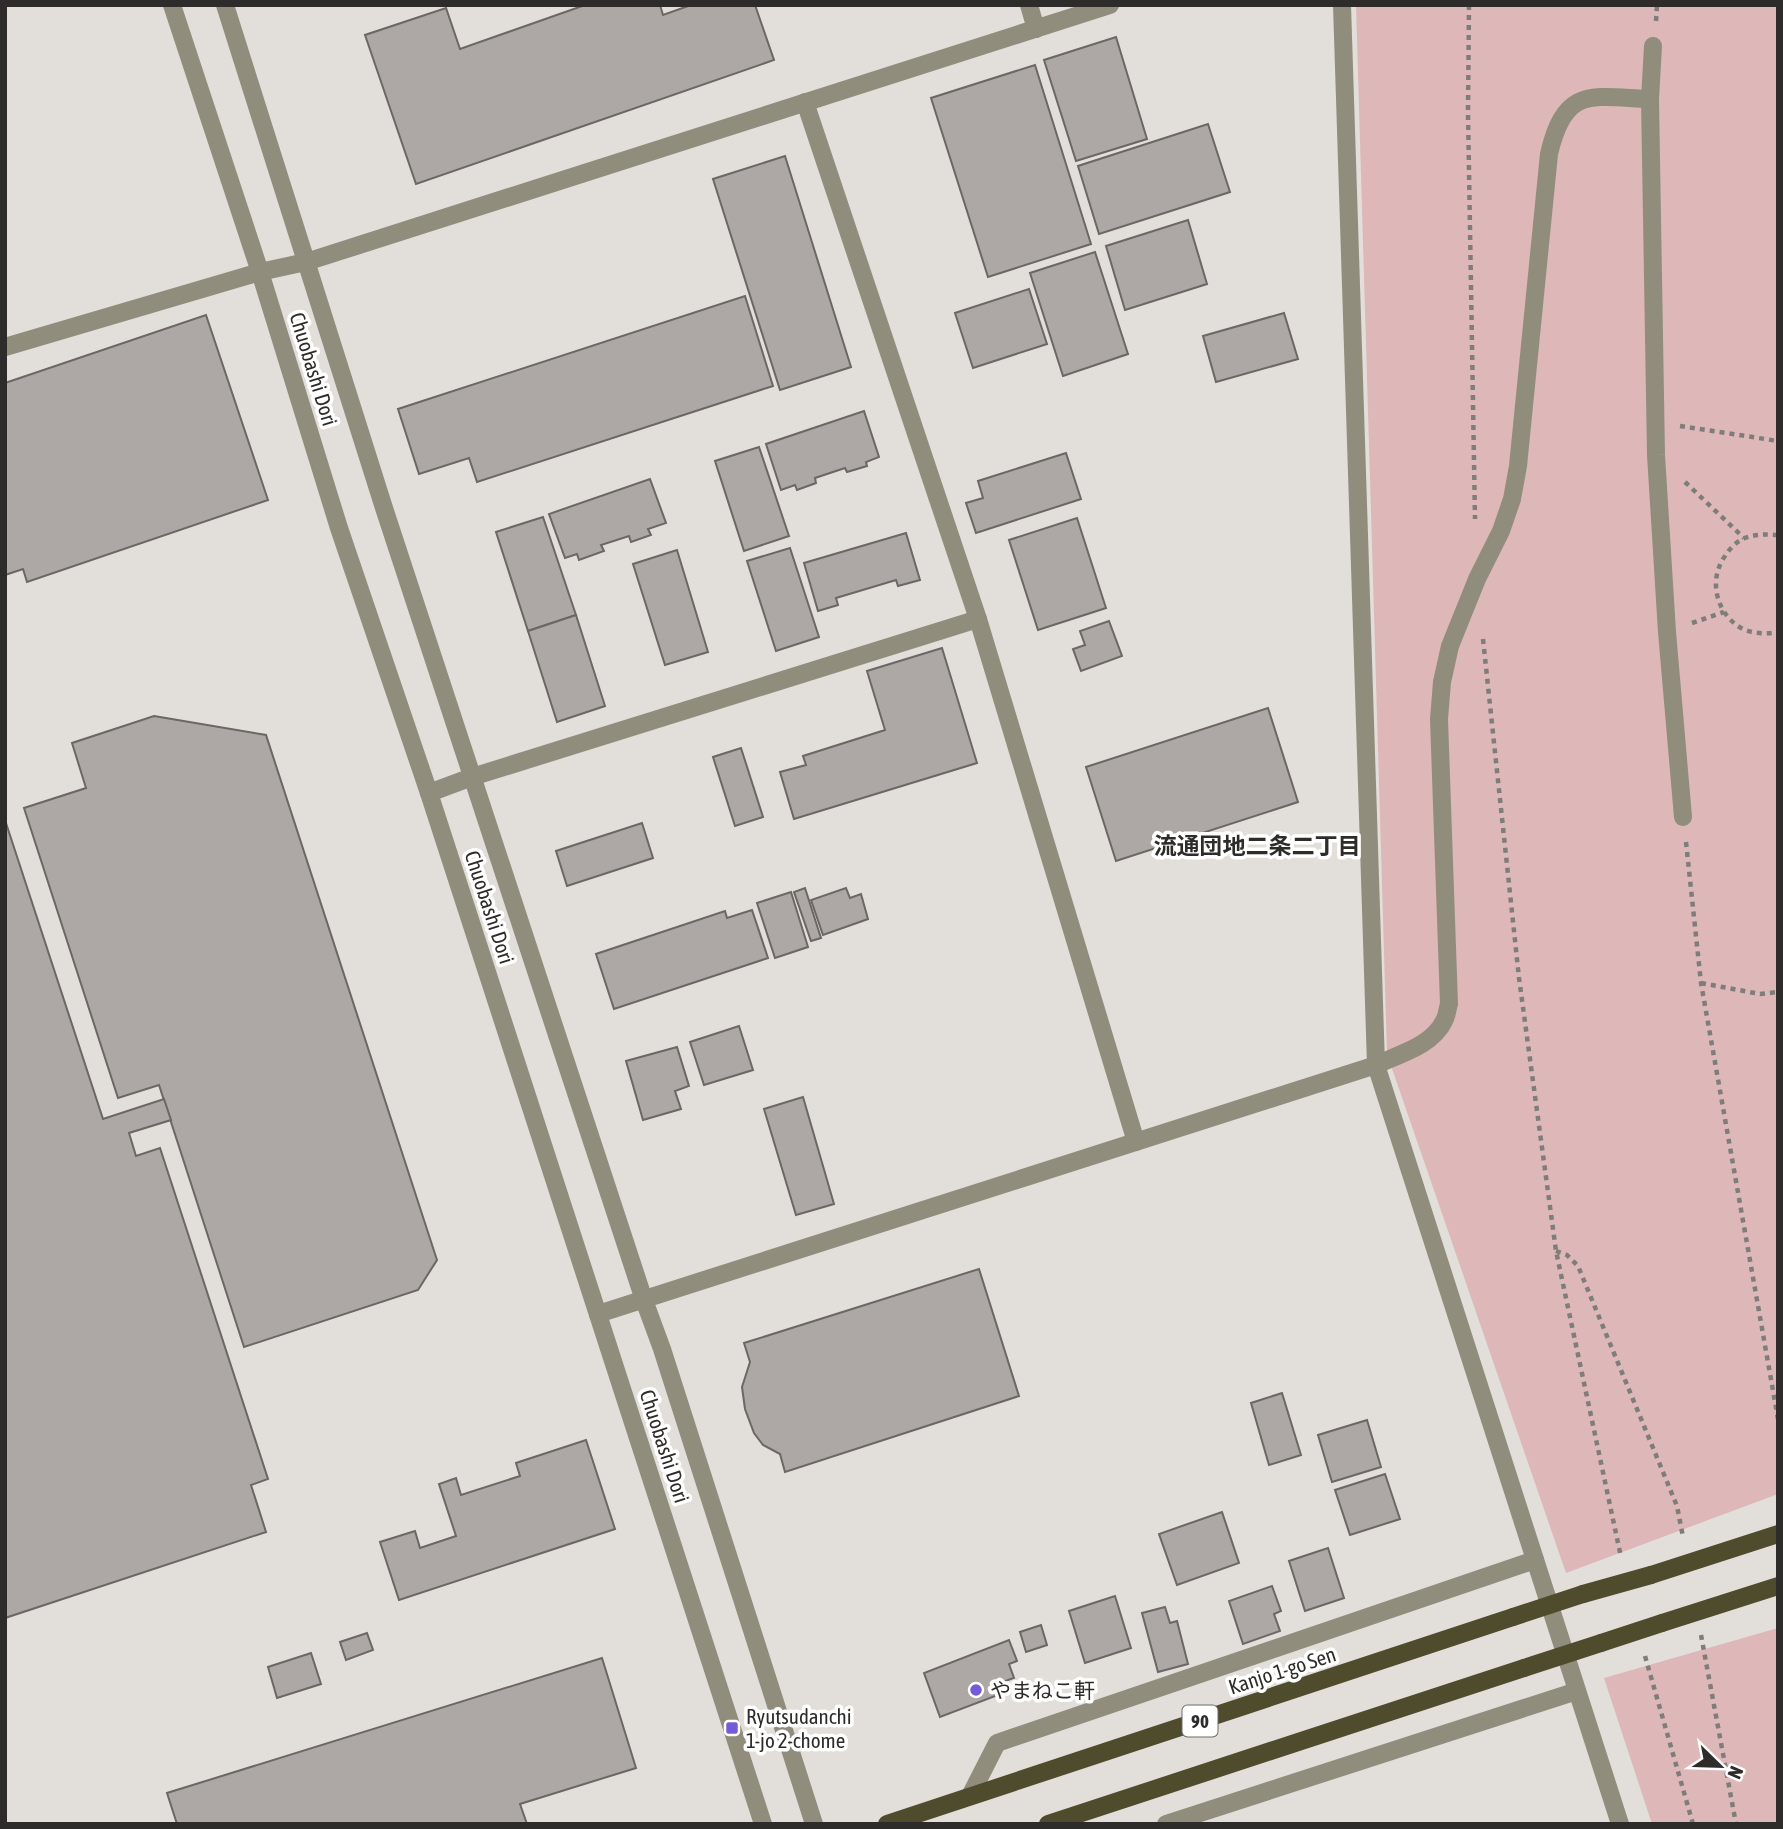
<svg xmlns="http://www.w3.org/2000/svg" width="1783" height="1829" font-family="'Asap Condensed','Noto Sans JP',sans-serif">
<rect width="100%" height="100%" fill="#e2deda"/>
<!-- green -->
<g fill="#deb7b9">
<path d="M1356,5H1778V1494L1566,1573L1387,1054Z"/>
<path d="M1778,1628V1824H1652L1604,1678Z"/>
</g>
<!-- building -->
<g fill="#ada7a5" stroke="#6c6765" stroke-width="2">
<path d="M585,5H660L663,15L691,5H755L774,60L416,184L365,35L446,8L460,49Z"/>
<path d="M1116,37L1147,139L1076,161L1044,60Z"/>
<path d="M1035,65L1091,244L988,277L931,98Z"/>
<path d="M1208,124L1230,192L1099,234L1078,166Z"/>
<path d="M785,156L851,367L780,390L713,179Z"/>
<path d="M1188,220L1207,284L1125,310L1106,246Z"/>
<path d="M1095,252L1128,354L1063,376L1030,273Z"/>
<path d="M1029,289L1047,344L973,368L955,313Z"/>
<path d="M745,296L773,386L477,482L469,458L419,474L398,409Z"/>
<path d="M1284,313L1298,359L1216,382L1203,336Z"/>
<path d="M206,315L268,500L27,582L23,569L5,575V383Z"/>
<path d="M864,411L879,457L866,462L867,466L847,472L845,468L815,478L816,483L797,490L795,485L781,490L766,444Z"/>
<path d="M759,447L789,536L744,551L715,461Z"/>
<path d="M1066,453L1081,499L976,533L966,503L983,498L978,481Z"/>
<path d="M650,479L666,523L648,529L651,535L631,542L629,536L601,545L604,551L579,560L577,554L565,558L549,514Z"/>
<path d="M543,517L576,615L528,631L496,532Z"/>
<path d="M1077,518L1106,608L1038,630L1009,540Z"/>
<path d="M906,533L920,580L898,586L896,580L836,598L838,605L818,611L804,563Z"/>
<path d="M790,548L819,637L776,651L747,561Z"/>
<path d="M677,550L708,652L665,665L633,564Z"/>
<path d="M576,615L605,706L557,722L528,631Z"/>
<path d="M1109,621L1122,656L1081,671L1073,649L1085,645L1080,631Z"/>
<path d="M942,648L977,763L794,819L780,772L806,765L803,756L885,730L867,671Z"/>
<path d="M1268,708L1298,802L1116,861L1086,767Z"/>
<path d="M154,716L266,735L437,1260L418,1290L244,1347L159,1085L118,1098L24,808L86,788L72,743Z"/>
<path d="M741,748L763,817L735,826L713,757Z"/>
<path d="M5,820L103,1119L164,1099L171,1120L129,1133L136,1156L160,1148L268,1479L251,1485L266,1532L5,1618Z"/>
<path d="M642,823L653,858L567,886L556,851Z"/>
<path d="M805,888L821,938L811,941L794,892Z"/>
<path d="M846,888L850,898L861,894L868,919L823,935L811,900Z"/>
<path d="M791,892L808,947L775,958L757,903Z"/>
<path d="M752,910L768,958L614,1009L596,954L725,911L727,918Z"/>
<path d="M739,1026L753,1070L704,1085L690,1042Z"/>
<path d="M677,1047L689,1086L675,1091L681,1109L643,1120L626,1061Z"/>
<path d="M803,1097L834,1204L796,1215L764,1109Z"/>
<path d="M979,1269L1019,1396L785,1472L780,1454L763,1445L754,1433L745,1409L742,1387L750,1362L744,1343Z"/>
<path d="M1282,1393L1301,1455L1269,1465L1251,1403Z"/>
<path d="M1367,1420L1381,1467L1332,1482L1318,1435Z"/>
<path d="M586,1440L615,1529L399,1600L380,1542L415,1531L420,1548L456,1536L439,1484L456,1478L461,1495L520,1476L516,1463Z"/>
<path d="M1385,1474L1400,1519L1350,1535L1335,1490Z"/>
<path d="M1222,1512L1239,1563L1177,1585L1159,1534Z"/>
<path d="M1328,1548L1344,1598L1305,1611L1289,1561Z"/>
<path d="M1272,1586L1281,1611L1274,1614L1280,1631L1243,1644L1229,1601Z"/>
<path d="M1115,1596L1131,1648L1085,1663L1069,1611Z"/>
<path d="M1165,1607L1170,1623L1177,1621L1188,1664L1158,1672L1142,1613Z"/>
<path d="M1041,1625L1047,1645L1026,1652L1020,1632Z"/>
<path d="M367,1633L373,1650L346,1660L340,1642Z"/>
<path d="M1009,1640L1017,1661L1009,1664L1014,1678L994,1685L998,1695L940,1717L924,1673Z"/>
<path d="M311,1653L321,1684L277,1698L268,1667Z"/>
<path d="M602,1658L636,1768L520,1804L527,1824H177L167,1793Z"/>
</g>
<g fill="none" stroke-linecap="round" stroke-linejoin="round">
<!-- path -->
<g stroke="#7f7d7a" stroke-width="4.5" stroke-dasharray="5 5" stroke-linecap="butt">
<path d="M1469,5L1468,112L1475,519"/>
<path d="M1656,21L1657,5"/>
<path d="M1680,426L1778,441"/>
<path d="M1685,482L1744,538"/>
<path d="M1778,535C1766,534 1756,534 1745,538C1737,541 1730,548 1725,556C1707,581 1717,617 1745,630C1756,634 1767,634 1778,632"/>
<path d="M1692,623L1724,612"/>
<path d="M1483,639L1519,978L1556,1251L1621,1557"/>
<path d="M1686,842L1701,983L1778,1419"/>
<path d="M1701,983L1760,994L1778,992"/>
<path d="M1556,1251L1567,1255L1578,1266L1677,1506L1683,1537"/>
<path d="M1701,1635L1736,1824"/>
<path d="M1645,1656L1693,1824"/>
</g>
<!-- minor -->
<g stroke="#908d7d" stroke-width="18">
<path d="M172,5L260,272L339,528L429,793L763,1824"/>
<path d="M225,5L384,508L644,1300L662,1349L814,1824"/>
<path d="M1029,5L1036,29"/>
<path d="M1342,5L1376,1065L1620,1824"/>
<path d="M1653,46L1650,99L1656,455L1667,632L1683,817"/>
<path d="M805,102L978,619L1136,1142"/>
<path d="M5,347L260,272L306,262L1110,5"/>
<path d="M429,793L472,777L978,619"/>
<path d="M598,1314L1376,1065C1399,1054 1432,1046 1444,1021C1447,1016 1447,1010 1449,1004L1439,719L1442,682L1450,646L1477,579L1501,531L1512,499L1518,466L1549,154C1565,85 1592,97 1650,99"/>
<path d="M970,1796L997,1743L1535,1560"/>
<path d="M1166,1824L1577,1691"/>
</g>
<!-- major -->
<g stroke="#4f4b2d" stroke-width="18">
<path d="M1583,1594L1651,1575"/>
<path d="M1601,1643L1662,1623"/>
<path d="M887,1824L1513,1617"/>
<path d="M1048,1824L1524,1668"/>
</g>
<!-- major-bridge -->
<g stroke="#4f4b2d" stroke-width="18">
<path d="M1651,1575L1778,1534"/>
<path d="M1513,1617L1583,1594"/>
<path d="M1662,1623L1778,1586"/>
<path d="M1524,1668L1601,1643"/>
</g>
</g>
<!-- markers -->
<g fill="#745cd7" stroke="#fff" stroke-width="2.5">
<circle cx="976" cy="1690" r="7"/>
<rect x="725" y="1721" width="14" height="14" rx="3.5"/>
</g>
<g text-anchor="middle" dominant-baseline="central" stroke-width="7" stroke-linejoin="round" paint-order="stroke">
<!-- shield labels -->
<rect fill="#fff" stroke="#6c6b6a" stroke-width="2" x="1182.5" y="1705.5" width="35" height="31" rx="5"/>
<g font-size="19" font-weight="bold" fill="#2d2c2a">
<text x="1200" y="1721">90</text>
</g>
<!-- street labels -->
<g font-size="21" fill="#2d2c2a" stroke="#fff">
<text transform="translate(314 369) rotate(73)">Chuobashi Dori</text>
<text transform="translate(490 907) rotate(72)">Chuobashi Dori</text>
<text transform="translate(665 1446) rotate(72)">Chuobashi Dori</text>
<text transform="translate(1282 1670) rotate(-18)">Kanjo 1-go Sen</text>
</g>
<!-- poi labels -->
<g font-size="21" fill="#2d2c2a" stroke="#fff" text-anchor="start">
<text x="990" y="1690">やまねこ軒</text>
<text x="746" y="1716">Ryutsudanchi<tspan x="746" dy="24">1-jo 2-chome</tspan></text>
</g>
<!-- neighbourhood labels -->
<g font-size="23" font-weight="bold" fill="#2d2c2a" stroke="#fff">
<text x="1257" y="846">流通団地二条二丁目</text>
</g>
</g>
<!-- border -->
<rect width="1783" height="1829" fill="none" stroke="#2d2c2a" stroke-width="14"/>
<!-- north arrow -->
<g transform="translate(1720 1766) rotate(113)" stroke="#ffffff" stroke-width="5" paint-order="stroke">
<path d="M0-5L12 26L0 18L-12 26Z" fill="#2d2c2a"/>
<text y="-10" font-size="19" font-weight="bold" text-anchor="middle" fill="#2d2c2a">N</text>
</g>
</svg>
